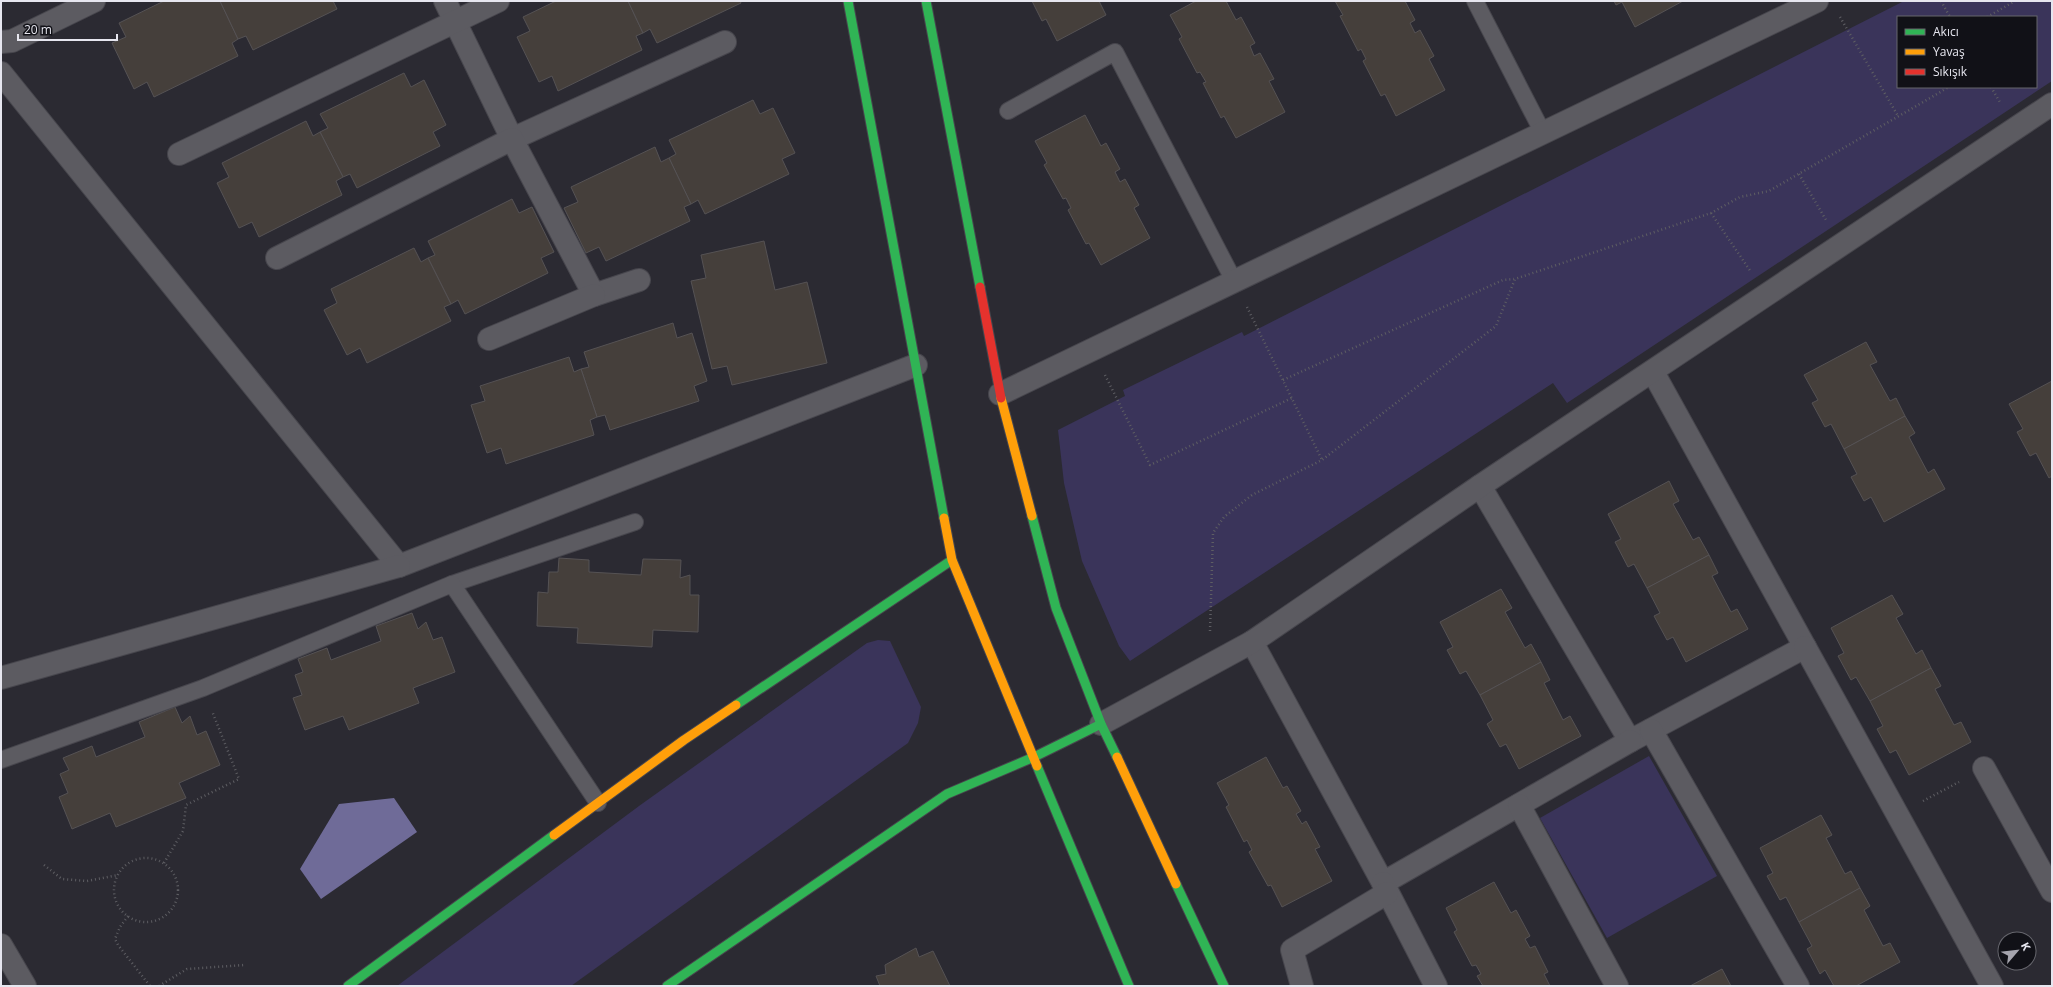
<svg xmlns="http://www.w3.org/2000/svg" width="2053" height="987" font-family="'Open Sans',sans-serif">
<rect width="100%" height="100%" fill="#2b2a32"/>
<!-- green -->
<g fill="#3a345a" fill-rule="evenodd">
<path d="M1904,1H2052V81L1567,403L1553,383L1130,661L1119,646L1082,561L1064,483L1058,430L1125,396L1123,390L1242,332L1244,336ZM1898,17H2036V87H1898Z"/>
<path d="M878,640L890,641L921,707L918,723L908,743L571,986H397L639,806L867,643Z"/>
<path d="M1649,756L1717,876L1607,938L1540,818Z"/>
</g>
<!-- water -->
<path fill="#6f6b98" d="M394,798L417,832L321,899L300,869L339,804Z"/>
<!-- building -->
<g fill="#453f3b" stroke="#555254">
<path d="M164,1H220L238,39L232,43L238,56L154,97L147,82L134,89L112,43L126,37L119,23Z"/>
<path d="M220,1H333L337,9L253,50L246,36L238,39Z"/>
<path d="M556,1H628L643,33L636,36L642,50L558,91L552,76L539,82L517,37L530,31L523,17Z"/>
<path d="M628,1H740L741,3L657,43L650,29L643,33Z"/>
<path d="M1032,1H1099L1106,15L1057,41L1046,19L1042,21Z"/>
<path d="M1196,1H1226L1236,20L1241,17L1255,43L1250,46L1254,56L1260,53L1274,79L1269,81L1285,112L1236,138L1224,116L1221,118L1203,83L1206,82L1200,72L1197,73L1179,39L1182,37L1170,15Z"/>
<path d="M1335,1H1405L1415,20L1410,23L1415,33L1420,30L1434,56L1429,59L1445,90L1396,116L1385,94L1381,96L1363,61L1366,59L1361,49L1358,51L1340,16L1343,15Z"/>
<path d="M1614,1H1683L1635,27L1622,2L1616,5Z"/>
<path d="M404,73L411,87L424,80L446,125L433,132L440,146L357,188L350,174L343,177L320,132L328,128L320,114Z"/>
<path d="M753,100L760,114L773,108L795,153L782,159L789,174L705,214L698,200L691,204L669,158L676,154L669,140Z"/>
<path d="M1085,115L1101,146L1106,143L1120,169L1115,172L1120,182L1125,179L1139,205L1134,208L1150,238L1101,265L1089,243L1086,244L1068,210L1071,208L1066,198L1063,199L1044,165L1047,163L1035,141Z"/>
<path d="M306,121L313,136L320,132L343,177L336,181L342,195L259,237L252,222L239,228L217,183L229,177L222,163Z"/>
<path d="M655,147L661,162L669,158L691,204L684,207L690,221L606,261L599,247L586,253L564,208L578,202L571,187Z"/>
<path d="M512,199L519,213L532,207L554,252L541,258L548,273L465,314L458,300L451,304L428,258L435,255L428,241Z"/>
<path d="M764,241L775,290L807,282L827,363L732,385L727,366L712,369L691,281L706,278L701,255Z"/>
<path d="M414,248L421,262L428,258L451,304L444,307L451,321L367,363L360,348L347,355L324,310L337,303L331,289Z"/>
<path d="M673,323L677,338L692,333L707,381L694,386L699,401L610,430L605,415L597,417L581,369L589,367L584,352Z"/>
<path d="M1866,342L1877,362L1870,365L1890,401L1896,398L1905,416L1844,449L1831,424L1825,427L1812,403L1818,400L1804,375Z"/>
<path d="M569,357L574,372L581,369L597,417L590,420L594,435L506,464L501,448L487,453L471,405L485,401L480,386Z"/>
<path d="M2052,381V476L2049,478L2036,453L2030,456L2017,432L2023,429L2009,404Z"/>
<path d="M1905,416L1915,433L1909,437L1928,473L1934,469L1945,489L1884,522L1871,497L1864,501L1851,477L1857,474L1844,449Z"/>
<path d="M1669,481L1679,501L1673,504L1693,540L1699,537L1709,555L1647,588L1634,564L1628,567L1615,542L1621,539L1608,514Z"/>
<path d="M1709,555L1718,573L1712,576L1731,612L1737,609L1748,629L1686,662L1673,637L1667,640L1654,616L1660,613L1647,588Z"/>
<path d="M559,558L589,560V572L641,575L643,559L681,560L680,578L690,575V595H699L698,632L653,630L652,647L577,643L578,628L537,626L538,592L548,593L549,572H558Z"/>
<path d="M1501,589L1512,608L1505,612L1525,648L1531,644L1541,662L1480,695L1466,671L1460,674L1447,650L1453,647L1440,622Z"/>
<path d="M1892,595L1903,614L1896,618L1916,654L1922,650L1931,668L1870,701L1856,677L1851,680L1838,656L1844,653L1831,628Z"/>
<path d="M412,613L418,629L426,622L433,640L442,637L455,672L413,688L419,703L349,730L343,716L305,730L293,698L302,695L295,675L303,672L298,659L327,648L331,660L381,641L376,626Z"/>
<path d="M1541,662L1550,680L1544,683L1563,720L1570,716L1581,736L1519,769L1506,744L1500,747L1487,724L1493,720L1480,695Z"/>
<path d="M1931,668L1941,686L1935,689L1954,725L1961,722L1971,742L1909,775L1896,750L1890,753L1877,729L1883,726L1870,701Z"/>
<path d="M175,707L182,723L190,716L197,735L206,731L220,765L179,783L186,798L116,827L110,813L72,829L59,797L68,793L60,774L69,770L63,758L92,746L96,757L145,737L139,722Z"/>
<path d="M1266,757L1283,788L1287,786L1301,811L1296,814L1302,824L1306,821L1320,847L1315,849L1332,881L1282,907L1271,885L1268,886L1249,852L1252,850L1247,840L1244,842L1226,807L1229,805L1217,783Z"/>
<path d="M1821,815L1832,835L1826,838L1845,874L1851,871L1860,888L1799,922L1786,897L1780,900L1767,876L1773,873L1760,848Z"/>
<path d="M1494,882L1511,913L1516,910L1530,936L1525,939L1530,948L1535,946L1548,972L1544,974L1550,986H1483L1477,976L1481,974L1476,965L1472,966L1454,932L1457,930L1446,908Z"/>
<path d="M1860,888L1870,906L1864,910L1883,946L1890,943L1900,962L1856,986H1834L1825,970L1820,974L1807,949L1812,946L1799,922Z"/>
<path d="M916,948L919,957L933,951L950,986H880L876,976L886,974L885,965Z"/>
<path d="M1722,969L1731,986H1690Z"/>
</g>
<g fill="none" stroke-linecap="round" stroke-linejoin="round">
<defs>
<g id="lane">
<path d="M1475,1L1543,133"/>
<path d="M1008,111L1115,52L1234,281"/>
<path d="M452,584L635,522"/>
<path d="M1,760L203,688L452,584L598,803"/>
</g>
<g id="street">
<path d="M445,1L512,139L725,42"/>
<path d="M1,42L12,41L94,1"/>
<path d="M1,73L399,566L916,365"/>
<path d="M179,154L498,1"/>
<path d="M277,258L512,139L594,295L639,280"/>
<path d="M489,339L594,295"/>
<path d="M1000,394L1817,1"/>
<path d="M1480,486L1630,741L1805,647L1653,372"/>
<path d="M1252,642L1383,883L1630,741"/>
<path d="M1805,647L1992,986"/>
<path d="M1,678L399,566"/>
<path d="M1101,724L1252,642L1480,486L2052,104"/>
<path d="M1651,730L1798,986"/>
<path d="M1984,768L2052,891"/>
<path d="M1519,805L1617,986"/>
<path d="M1383,883L1436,986"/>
<path d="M1,945L25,986"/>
<path d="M1302,986L1292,950L1387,893"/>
</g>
<g id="fast">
<path d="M848,1L944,518"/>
<path d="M926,1L980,287"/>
<path d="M1032,516L1056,608L1101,724L1117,757"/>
<path d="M736,705L952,560"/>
<path d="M1037,766L1129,986"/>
<path d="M1176,884L1224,986"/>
<path d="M348,986L554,835"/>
<path d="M667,986L947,794L1034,757L1101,724"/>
</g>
<g id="slow">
<path d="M1001,398L1032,516"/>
<path d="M944,518L952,560L1037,766"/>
<path d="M1117,757L1176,884"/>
<path d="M554,835L684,740L736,705"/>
</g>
<path id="jam" d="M980,287L1001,398"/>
</defs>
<!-- lane casing -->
<use href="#lane" stroke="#47464d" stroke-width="18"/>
<!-- street casing -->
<use href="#street" stroke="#47464d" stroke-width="24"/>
<!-- fast casing -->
<use href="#fast" stroke="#47464d" stroke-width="11"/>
<!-- slow casing -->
<use href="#slow" stroke="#47464d" stroke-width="11"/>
<!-- jam casing -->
<use href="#jam" stroke="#47464d" stroke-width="11"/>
<!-- path -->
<g stroke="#5e5e63" stroke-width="2.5" stroke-dasharray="1 3" stroke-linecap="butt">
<path d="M1941,1L1950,17"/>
<path d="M1840,17L1898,116"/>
<path d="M1987,17L2015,1"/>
<path d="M1991,87L2001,104"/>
<path d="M1799,174L1826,220"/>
<path d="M1711,213L1751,272"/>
<path d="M1247,307L1322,460"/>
<path d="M1105,375L1150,465L1292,398"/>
<path d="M1283,380L1503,280L1514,279"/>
<path d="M1210,631L1213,533L1224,517L1252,495L1322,460L1496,326L1515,279L1711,213L1740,197L1769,191L1949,87"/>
<path d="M1923,801L1959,782"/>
<circle cx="146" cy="890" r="32"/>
<path d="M164,863L183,831L186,805L239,779L212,711"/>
<path d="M44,865L62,879L87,881L118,875"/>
<path d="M128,916L120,927L115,939L118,945L150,986"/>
<path d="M159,986L187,969L244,965"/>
</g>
<!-- lane -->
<use href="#lane" stroke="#5c5b61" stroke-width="16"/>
<!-- street -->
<use href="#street" stroke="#5c5b61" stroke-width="22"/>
<!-- fast -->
<use href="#fast" stroke="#30b455" stroke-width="9"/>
<!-- slow -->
<use href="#slow" stroke="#ff9f0a" stroke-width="9"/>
<!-- jam -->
<use href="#jam" stroke="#e5322d" stroke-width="9"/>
</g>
<!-- border -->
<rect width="2053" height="987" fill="none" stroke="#e6e6ef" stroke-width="4"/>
<!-- legend -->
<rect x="1897" y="16" width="140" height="72" fill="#111117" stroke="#66666d"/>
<rect x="1905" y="29" width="20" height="6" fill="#30b455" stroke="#66666d"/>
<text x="1933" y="36" font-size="12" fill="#e6e6ef">Akıcı</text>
<rect x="1905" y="49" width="20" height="6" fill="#ff9f0a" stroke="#66666d"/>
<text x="1933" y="56" font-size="12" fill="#e6e6ef">Yavaş</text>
<rect x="1905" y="69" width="20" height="6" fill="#e5322d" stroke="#66666d"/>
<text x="1933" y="76" font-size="12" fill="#e6e6ef">Sıkışık</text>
<!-- north arrow -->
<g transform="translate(2017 951) rotate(62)"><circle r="19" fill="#111117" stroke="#66666d"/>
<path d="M0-3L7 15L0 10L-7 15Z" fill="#a5a4ad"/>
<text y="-6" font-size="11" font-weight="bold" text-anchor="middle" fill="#e6e6ef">K</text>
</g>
<!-- scale -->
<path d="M18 34v6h99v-6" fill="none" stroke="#e6e6ef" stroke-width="2"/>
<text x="24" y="34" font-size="12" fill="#e6e6ef" stroke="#111117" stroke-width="3" paint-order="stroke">20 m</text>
</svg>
